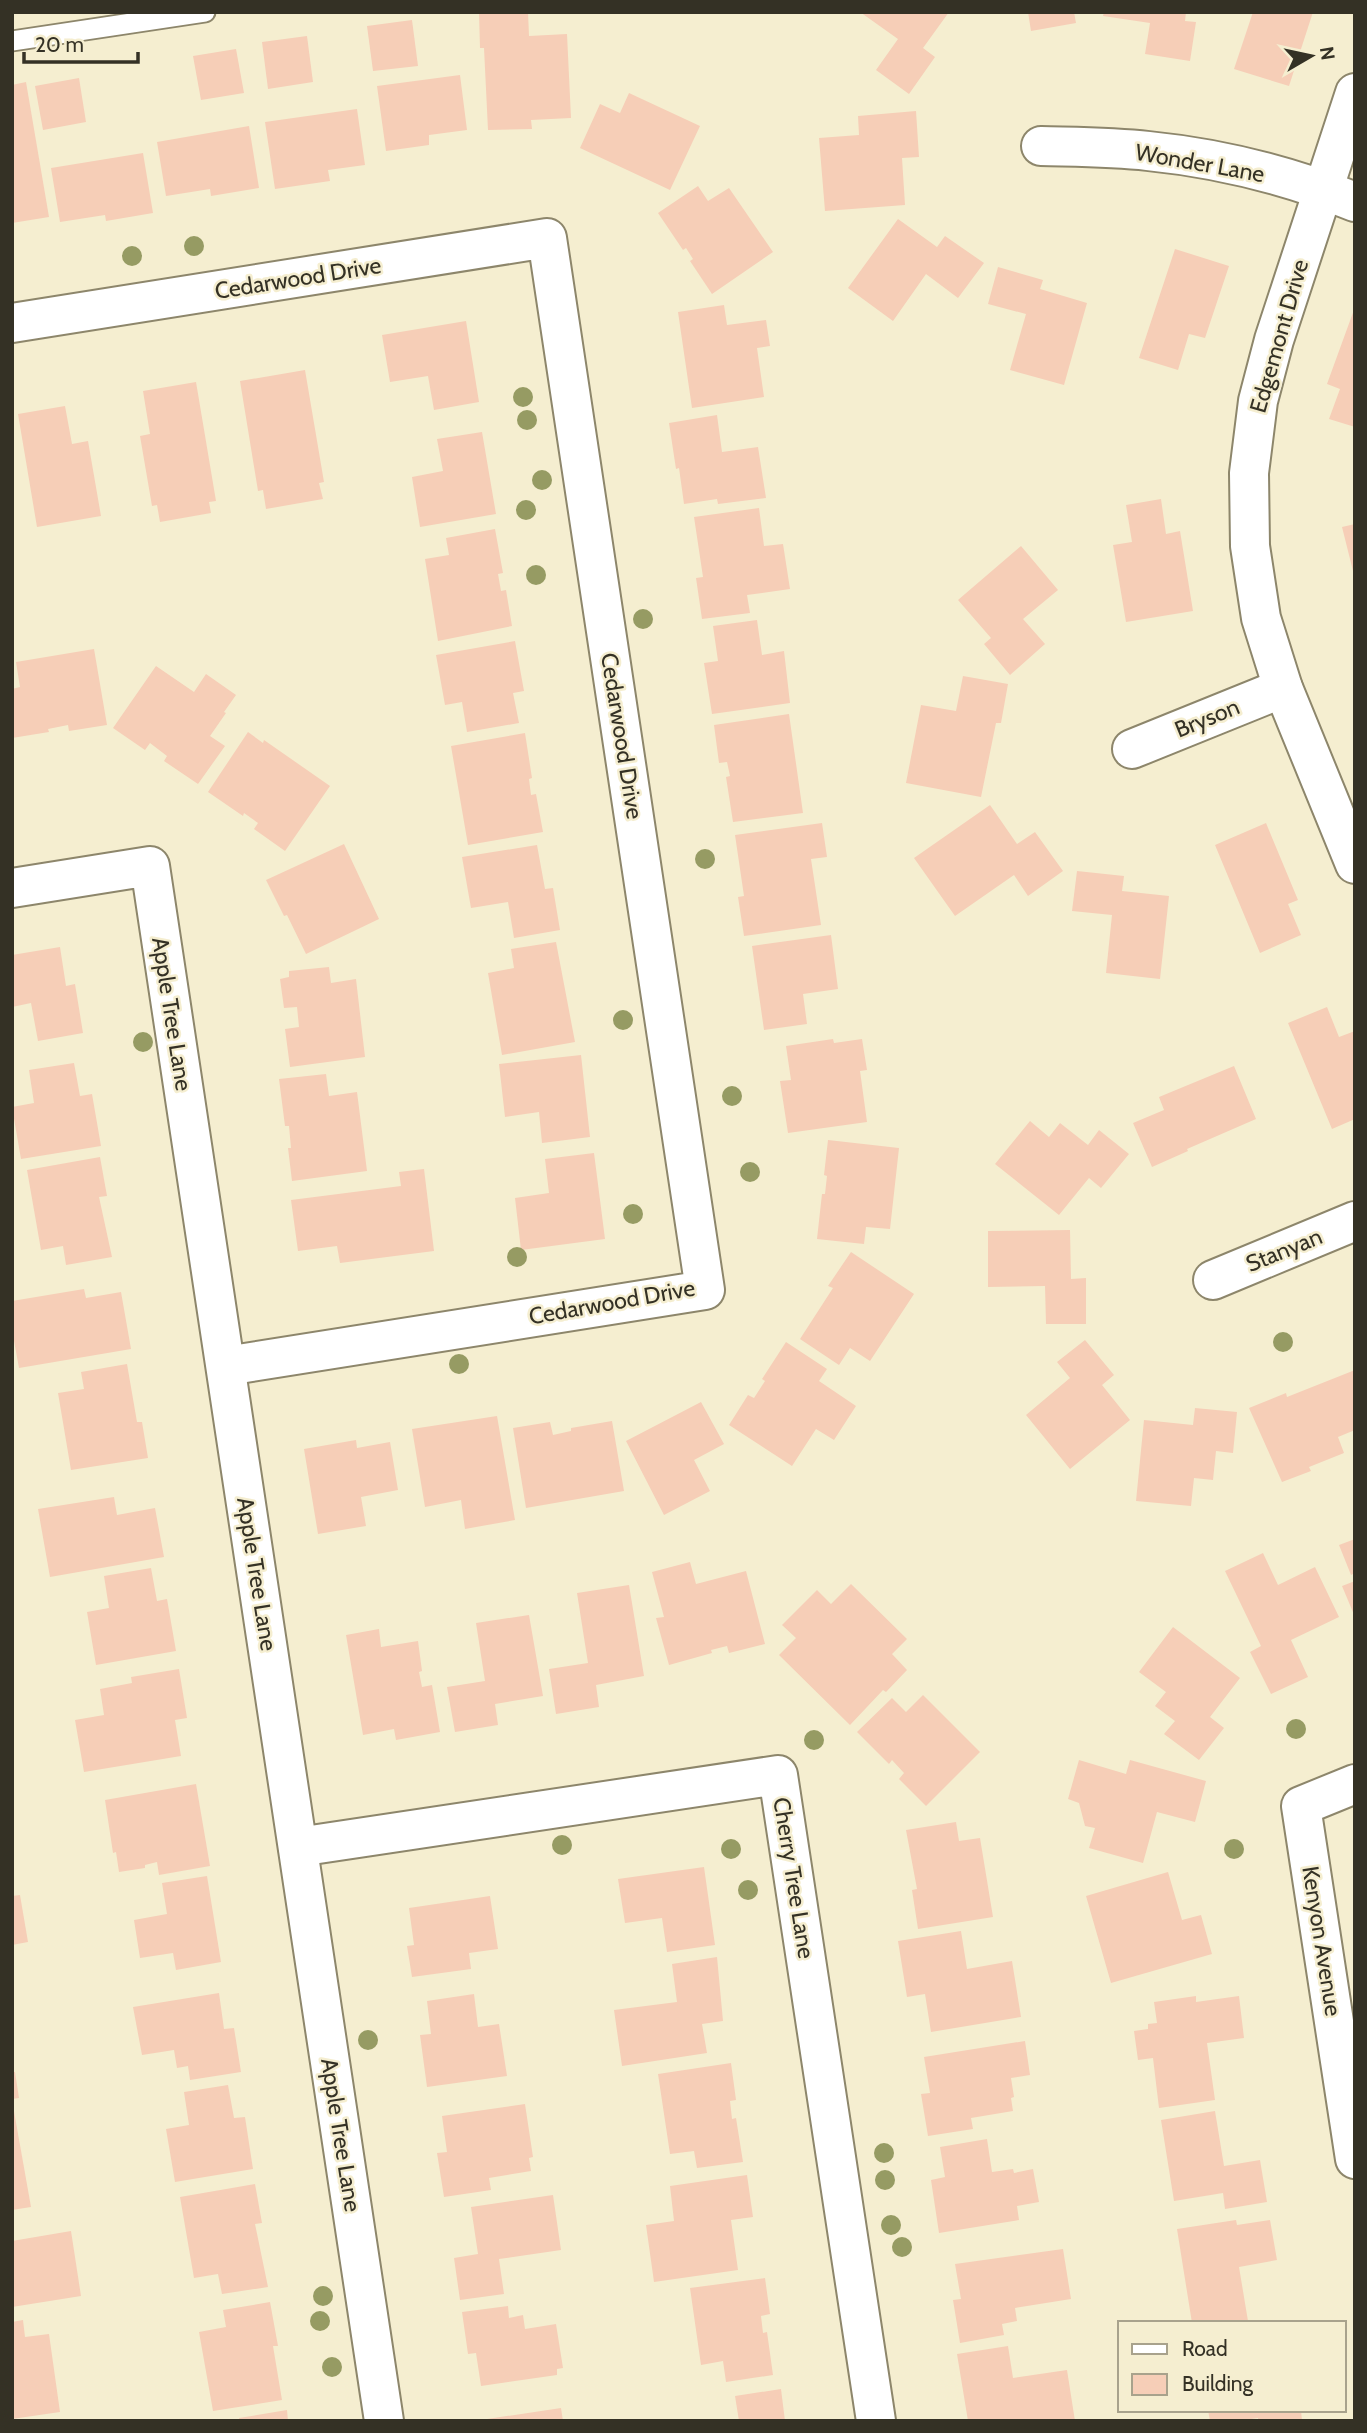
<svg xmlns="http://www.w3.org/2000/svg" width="1367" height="2433" font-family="Cabin,sans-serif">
<rect width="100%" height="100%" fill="#f5eed0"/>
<!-- building -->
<g fill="#f6ceb7">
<path d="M479,12H528L529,36L567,34L571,118L531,120L532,129L488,130L484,48H480Z"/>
<path d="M860,12H949L923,48L935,57L909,94L876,70L898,39Z"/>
<path d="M1028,12H1074L1076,23L1031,31Z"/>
<path d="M1104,12H1186L1185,21L1196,22L1190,61L1145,54L1150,23L1103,16Z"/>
<path d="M1253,12H1313L1289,86L1234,69Z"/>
<path d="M412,20L418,66L373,71L367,26Z"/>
<path d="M307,36L313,82L268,89L262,42Z"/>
<path d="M236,49L244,93L201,100L193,56Z"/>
<path d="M460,75L467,130L429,135V145L386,151L377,86Z"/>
<path d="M79,78L86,122L43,130L35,86Z"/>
<path d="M26,82L49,217L12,223V85Z"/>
<path d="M629,93L700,126L670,190L580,148L600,104L620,113Z"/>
<path d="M357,109L365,165L328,170L330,181L275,189L265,122Z"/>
<path d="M916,111L919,157L902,158L905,205L825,211L819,138L859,135L858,116Z"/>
<path d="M249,126L259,188L211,196L210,189L166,196L157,142Z"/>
<path d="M143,153L153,213L106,221L105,215L60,222L51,168Z"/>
<path d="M698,186L708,201L729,188L773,252L712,294L690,261L693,259L686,248L683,250L658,213Z"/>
<path d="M898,219L937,247L945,236L984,263L958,298L926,274L893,321L848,288Z"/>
<path d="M1175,249L1229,266L1205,338L1189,334L1178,370L1139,358Z"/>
<path d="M998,267L1043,280L1040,289L1087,303L1064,385L1010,370L1026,314L988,304Z"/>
<path d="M724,305L727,325L766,320L770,346L757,348L764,397L692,408L678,312Z"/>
<path d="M1355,307V427L1329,419L1340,389L1327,384Z"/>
<path d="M466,321L479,402L434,410L428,376L390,382L382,335Z"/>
<path d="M305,370L324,482L319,483L323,499L266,509L263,490L258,491L240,381Z"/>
<path d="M196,382L216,501L209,502L211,513L160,522L157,505L152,506L140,436L150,434L143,391Z"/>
<path d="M65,406L72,444L88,441L101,516L37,527L18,414Z"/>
<path d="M717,415L722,452L758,447L766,498L718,504L717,499L684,504L679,468L676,469L669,423Z"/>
<path d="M482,432L496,514L420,527L412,477L443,471L437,439Z"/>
<path d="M1161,499L1166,534L1180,531L1193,611L1126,622L1113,545L1132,542L1126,505Z"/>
<path d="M759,508L764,546L783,544L790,589L747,595L750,613L702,619L696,578L703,577L694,517Z"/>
<path d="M1355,524V575H1354L1342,527Z"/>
<path d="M495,529L503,573L498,574L501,591L506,590L512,626L438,641L425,559L449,555L446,538Z"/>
<path d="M1021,546L1058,590L1023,619L1045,644L1010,675L984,644L991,638L958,600Z"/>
<path d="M757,620L762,655L784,651L790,703L712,714L704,663L718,661L713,626Z"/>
<path d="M515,641L524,691L513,693L519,723L467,732L462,702L445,705L436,655Z"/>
<path d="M94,649L107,725L69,731L68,725L48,729L49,732L12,738V689L20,687L16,662Z"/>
<path d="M156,666L194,692L206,674L236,695L224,712L226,713L210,736L225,746L198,784L164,761L167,756L150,743L145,750L113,728Z"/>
<path d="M963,676L1008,684L1001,723H996L981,797L906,783L921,705L956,711Z"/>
<path d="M789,714L803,813L733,822L726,777L730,776L727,762L719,763L714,725Z"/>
<path d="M248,732L263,743L264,740L330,786L285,851L254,829L258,823L244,813L243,816L208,792Z"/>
<path d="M525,733L532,778L529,779L531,795L536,794L543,832L468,845L451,746Z"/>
<path d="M990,805L1017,844L1035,832L1063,871L1028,896L1014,875L955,916L914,858Z"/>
<path d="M822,823L827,857L811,859L821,925L744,936L738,897L744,896L735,835Z"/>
<path d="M1266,823L1298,900L1288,904L1301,935L1260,953L1215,845Z"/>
<path d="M344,844L379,919L306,954L287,915L284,916L266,880Z"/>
<path d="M537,845L545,889L553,888L560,930L514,938L508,902L471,908L462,857Z"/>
<path d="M1077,871L1124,876L1122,891L1169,896L1160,979L1106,973L1112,915L1072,911Z"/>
<path d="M831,935L838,989L803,994L807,1024L764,1030L752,946Z"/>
<path d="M556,942L575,1042L502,1055L488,973L514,968L511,949Z"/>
<path d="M60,947L66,986L75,984L83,1033L38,1041L31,1003L12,1007V955Z"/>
<path d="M329,967L331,983L356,979L365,1057L290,1067L285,1029L299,1027L297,1007L284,1008L280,979L289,977V971Z"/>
<path d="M1327,1007L1339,1037L1355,1031V1119L1332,1129L1288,1023Z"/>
<path d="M833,1039L834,1043L862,1039L867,1070L860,1071L867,1122L788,1133L780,1081L791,1080L786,1046Z"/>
<path d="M581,1055L590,1137L542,1143L539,1112L505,1117L499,1064Z"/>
<path d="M74,1063L80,1096L92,1094L101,1146L21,1159L12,1107L34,1103L29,1070Z"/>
<path d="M1234,1066L1256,1119L1187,1149L1188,1151L1152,1167L1133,1123L1164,1110L1159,1097Z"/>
<path d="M326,1074L329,1096L357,1092L367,1171L292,1181L288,1148H291L289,1126H285L279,1079Z"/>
<path d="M1030,1121L1049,1137L1060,1123L1088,1145L1099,1130L1129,1154L1101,1188L1089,1178L1059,1215L995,1164Z"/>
<path d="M828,1140L899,1148L890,1229L866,1227L864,1244L817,1239L822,1194H825L827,1176L824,1175Z"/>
<path d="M594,1153L605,1239L521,1250L515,1198L549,1193L545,1159Z"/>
<path d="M100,1157L107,1196L99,1197L112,1257L66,1265L63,1246L41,1250L27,1170Z"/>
<path d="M424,1169L434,1251L340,1263L337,1246L298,1251L291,1200L401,1186L399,1172Z"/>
<path d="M1070,1230L1071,1279L1086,1278V1324H1046L1045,1286L988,1287V1231Z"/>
<path d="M851,1252L914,1294L870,1361L850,1348L839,1365L800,1339L833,1288L828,1286Z"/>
<path d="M84,1289L86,1298L121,1292L131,1349L19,1368L12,1330V1301Z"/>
<path d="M1085,1340L1114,1375L1102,1385L1130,1420L1070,1469L1026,1415L1070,1378L1057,1362Z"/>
<path d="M786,1342L827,1369L819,1381L856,1406L834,1440L816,1429L792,1466L729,1425L748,1395L754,1398L765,1381L762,1379Z"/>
<path d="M127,1364L137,1422H142L148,1458L71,1470L58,1393L84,1389L81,1372Z"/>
<path d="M1355,1370V1430L1338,1437L1344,1453L1309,1467L1311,1471L1282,1482L1249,1408L1286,1393L1287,1397Z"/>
<path d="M701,1402L724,1444L694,1460L710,1491L664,1515L626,1441Z"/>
<path d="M1195,1408L1237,1412L1233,1453L1216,1451L1213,1480L1194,1478L1191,1506L1136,1501L1144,1420L1193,1425Z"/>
<path d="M497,1416L515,1520L465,1529L461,1500L425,1507L412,1429Z"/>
<path d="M612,1421L624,1491L526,1508L513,1428L550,1422L553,1435L571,1431V1428Z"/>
<path d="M356,1440L357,1448L390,1442L398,1490L361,1497L366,1526L318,1534L304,1449Z"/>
<path d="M114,1497L117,1515L155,1508L164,1557L50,1577L38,1509Z"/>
<path d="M1355,1539V1573L1351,1575L1339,1545Z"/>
<path d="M1263,1553L1278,1585L1315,1567L1339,1617L1291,1640L1308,1677L1271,1694L1250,1652L1261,1646L1225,1571Z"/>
<path d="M690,1562L696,1584L746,1571L765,1644L729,1653L727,1646L711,1650L712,1653L669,1665L656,1618L664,1617L652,1572Z"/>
<path d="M151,1568L157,1601L167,1599L176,1651L96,1665L87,1612L109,1608L104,1576Z"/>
<path d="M1355,1581V1617L1342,1586Z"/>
<path d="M851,1584L907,1639L892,1654L907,1670L886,1692L883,1690L850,1725L779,1655L796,1638L782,1625L817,1590L831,1604Z"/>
<path d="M629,1585L644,1676L596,1685L599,1707L556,1714L549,1669L588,1663L577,1593Z"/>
<path d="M529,1615L543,1696L495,1704L498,1725L455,1732L447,1687L485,1681L476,1623Z"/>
<path d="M1173,1627L1240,1678L1210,1717L1224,1728L1199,1760L1164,1734L1175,1721L1155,1706L1166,1692L1139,1672Z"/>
<path d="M379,1629L381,1647L418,1641L422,1671L419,1672L422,1687L432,1685L440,1732L396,1740L394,1729L363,1735L346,1635Z"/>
<path d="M179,1669L187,1718L175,1720L181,1756L84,1772L75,1720L104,1715L100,1689L132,1683L131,1677Z"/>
<path d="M923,1695L980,1752L926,1806L899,1779L904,1773L892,1760L889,1764L857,1732L892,1698L906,1712Z"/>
<path d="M1079,1760L1126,1774L1130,1760L1206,1781L1195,1822L1157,1812L1143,1863L1089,1848L1095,1828L1085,1826L1079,1803L1068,1799Z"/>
<path d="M196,1784L210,1866L159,1875L157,1862L145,1865V1868L119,1872L116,1852L113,1853L105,1800Z"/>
<path d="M956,1822L959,1841L980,1838L993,1917L918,1929L912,1890L917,1889L906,1830Z"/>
<path d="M704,1867L715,1945L667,1952L662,1918L625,1923L618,1879Z"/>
<path d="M1168,1872L1182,1920L1201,1915L1212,1954L1111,1983L1086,1896Z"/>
<path d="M207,1876L221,1962L176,1970L173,1953L140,1958L134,1920L167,1914L162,1883Z"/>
<path d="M20,1895L28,1942L12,1945V1896Z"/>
<path d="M490,1896L498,1949L469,1953L471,1969L412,1977L407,1946L414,1945L409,1908Z"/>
<path d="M961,1931L967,1969L1012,1961L1021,2017L931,2032L925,1994L907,1997L898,1941Z"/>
<path d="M717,1957L723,2021L702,2024L707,2053L622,2066L614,2010L677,2002L672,1964Z"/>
<path d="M219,1993L224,2029L234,2028L241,2072L190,2080L188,2066L177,2068L174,2050L142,2055L133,2007Z"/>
<path d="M474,1994L478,2027L499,2024L507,2076L427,2087L420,2035L431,2034L427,2001Z"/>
<path d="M1196,1996V2002L1239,1996L1244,2038L1207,2043L1215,2100L1159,2108L1153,2058L1138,2060L1134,2031L1148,2029V2024L1157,2023L1154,2002Z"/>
<path d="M1025,2041L1030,2075L1011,2078L1014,2097L1011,2098L1013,2111L971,2118L973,2129L928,2136L921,2094L930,2093L924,2057Z"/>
<path d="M731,2063L736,2100L730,2101L732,2119L736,2118L743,2162L697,2168L694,2151L670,2154L658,2074Z"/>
<path d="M12,2072H15L19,2098L12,2099Z"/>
<path d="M228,2085L234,2118L245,2117L253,2169L175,2182L166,2129L189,2125L184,2092Z"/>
<path d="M12,2100L31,2207L12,2210Z"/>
<path d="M525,2104L533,2157L529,2158L531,2171L489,2178L491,2190L444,2197L437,2153L447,2152L442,2116Z"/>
<path d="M1215,2111L1224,2166L1260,2160L1267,2202L1225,2209L1223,2193L1174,2201L1161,2120Z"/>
<path d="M987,2139L992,2172L1013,2169L1014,2173L1033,2169L1039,2202L1017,2206L1019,2220L939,2233L931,2180L945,2177L940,2147Z"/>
<path d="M747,2175L753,2217L731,2220L738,2270L654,2282L646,2225L674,2221L670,2186Z"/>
<path d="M255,2184L262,2223L255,2224L268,2287L222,2294L218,2274L194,2278L180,2197Z"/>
<path d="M553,2195L561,2250L499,2259L504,2294L460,2300L454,2258L478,2254L471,2207Z"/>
<path d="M1236,2220L1237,2225L1270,2220L1277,2260L1239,2267L1248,2321L1192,2323L1177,2229Z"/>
<path d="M71,2231L81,2296L12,2307V2241Z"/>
<path d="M1063,2249L1071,2299L1015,2308L1017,2321L1002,2324L1004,2335L960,2343L953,2300L961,2299L955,2264Z"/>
<path d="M765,2278L770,2314L761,2316L763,2333L767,2332L773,2375L726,2382L723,2361L701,2365L690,2288Z"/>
<path d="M270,2302L278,2346H273L282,2400L213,2411L199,2332L226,2327L223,2310Z"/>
<path d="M508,2306L509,2318L523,2315L525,2329L556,2324L563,2368L557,2369V2375L481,2386L476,2353L468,2354L462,2312Z"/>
<path d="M23,2320L25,2337L49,2334L60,2412L12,2419V2322Z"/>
<path d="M1008,2346L1013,2378L1067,2370L1075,2421H968L957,2354Z"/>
<path d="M781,2389L785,2421H739L735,2396Z"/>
<path d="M561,2408L563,2421H487V2419Z"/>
<path d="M287,2410L288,2421H240L239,2418Z"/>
<path d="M1208,2410H1301L1302,2421H1258V2418L1238,2421H1210Z"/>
</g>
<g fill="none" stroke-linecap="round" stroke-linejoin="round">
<defs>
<path id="lane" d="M12,41L205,12"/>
<g id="street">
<path d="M1355,93L1274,340L1258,401L1249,473L1250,546L1261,618L1283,688L1355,864"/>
<path d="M1041,146C1077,147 1113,147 1148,151C1218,158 1290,176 1355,202"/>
<path d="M12,323L547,238L705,1290L226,1366"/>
<path d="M1132,749L1283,688"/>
<path d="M12,888L150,866L384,2421"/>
<path d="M1213,1280L1355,1221"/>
<path d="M1355,1784L1301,1806L1355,2159"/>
<path d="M298,1847L778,1775L876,2421"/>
</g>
</defs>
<!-- lane casing -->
<use href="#lane" stroke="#8d866b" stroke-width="23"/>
<!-- street casing -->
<use href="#street" stroke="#8d866b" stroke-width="42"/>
<!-- lane -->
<use href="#lane" stroke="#fff" stroke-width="19"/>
<!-- street -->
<use href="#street" stroke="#fff" stroke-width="38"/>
</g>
<!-- trees -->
<g fill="#969b63">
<circle cx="194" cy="246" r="10"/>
<circle cx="132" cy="256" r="10"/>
<circle cx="523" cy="397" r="10"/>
<circle cx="527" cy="420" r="10"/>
<circle cx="542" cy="480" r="10"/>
<circle cx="526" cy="510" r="10"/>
<circle cx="536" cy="575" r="10"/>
<circle cx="643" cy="619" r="10"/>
<circle cx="705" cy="859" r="10"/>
<circle cx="623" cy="1020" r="10"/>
<circle cx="143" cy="1042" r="10"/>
<circle cx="732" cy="1096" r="10"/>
<circle cx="750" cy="1172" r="10"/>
<circle cx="633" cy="1214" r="10"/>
<circle cx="517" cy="1257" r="10"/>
<circle cx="1283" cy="1342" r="10"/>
<circle cx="459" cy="1364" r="10"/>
<circle cx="1296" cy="1729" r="10"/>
<circle cx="814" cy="1740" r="10"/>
<circle cx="562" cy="1845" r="10"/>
<circle cx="731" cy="1849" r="10"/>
<circle cx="1234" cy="1849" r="10"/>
<circle cx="748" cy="1890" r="10"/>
<circle cx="368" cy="2040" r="10"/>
<circle cx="884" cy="2153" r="10"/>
<circle cx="885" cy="2180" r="10"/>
<circle cx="891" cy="2225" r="10"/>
<circle cx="902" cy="2247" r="10"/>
<circle cx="323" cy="2296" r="10"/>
<circle cx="320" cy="2321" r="10"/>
<circle cx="332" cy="2367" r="10"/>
</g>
<g text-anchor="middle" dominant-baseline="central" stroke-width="5" stroke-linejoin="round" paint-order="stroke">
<!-- street labels -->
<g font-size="23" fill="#343125" stroke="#f5eed0">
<text transform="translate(1200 163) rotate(10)">Wonder Lane</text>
<text transform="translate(298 278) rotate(-9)">Cedarwood Drive</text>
<text transform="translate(1279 336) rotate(-74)">Edgemont Drive</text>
<text transform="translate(1207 718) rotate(-22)">Bryson</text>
<text transform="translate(622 736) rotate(81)">Cedarwood Drive</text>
<text transform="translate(172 1014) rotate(81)">Apple Tree Lane</text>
<text transform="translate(1284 1250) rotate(-22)">Stanyan</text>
<text transform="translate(612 1302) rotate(-10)">Cedarwood Drive</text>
<text transform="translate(257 1574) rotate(81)">Apple Tree Lane</text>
<text transform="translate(794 1878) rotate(81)">Cherry Tree Lane</text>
<text transform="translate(1322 1941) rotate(81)">Kenyon Avenue</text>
<text transform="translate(341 2135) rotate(81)">Apple Tree Lane</text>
</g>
</g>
<!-- border -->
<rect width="1367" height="2433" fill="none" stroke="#343125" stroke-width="28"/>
<!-- legend -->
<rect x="1118" y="2321" width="228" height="91" fill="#f5eed0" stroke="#a8a28c" stroke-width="2"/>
<rect x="1132" y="2344" width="35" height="10" fill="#ffffff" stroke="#a8a28c" stroke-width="2"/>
<text x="1182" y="2356" font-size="21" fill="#343125">Road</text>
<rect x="1132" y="2374" width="35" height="21" fill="#f6ceb7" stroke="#a8a28c" stroke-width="2"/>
<text x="1182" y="2391" font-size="21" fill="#343125">Building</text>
<!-- north arrow -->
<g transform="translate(1311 56) rotate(81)" stroke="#f5eed0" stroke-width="5" paint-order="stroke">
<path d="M0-5L12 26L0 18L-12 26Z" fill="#343125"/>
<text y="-10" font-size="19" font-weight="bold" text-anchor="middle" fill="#343125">N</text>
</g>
<!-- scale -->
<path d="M24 52v10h114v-10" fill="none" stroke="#343125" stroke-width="3.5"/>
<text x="35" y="52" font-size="21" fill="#343125" stroke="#f5eed0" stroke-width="5" paint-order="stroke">20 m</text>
</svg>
